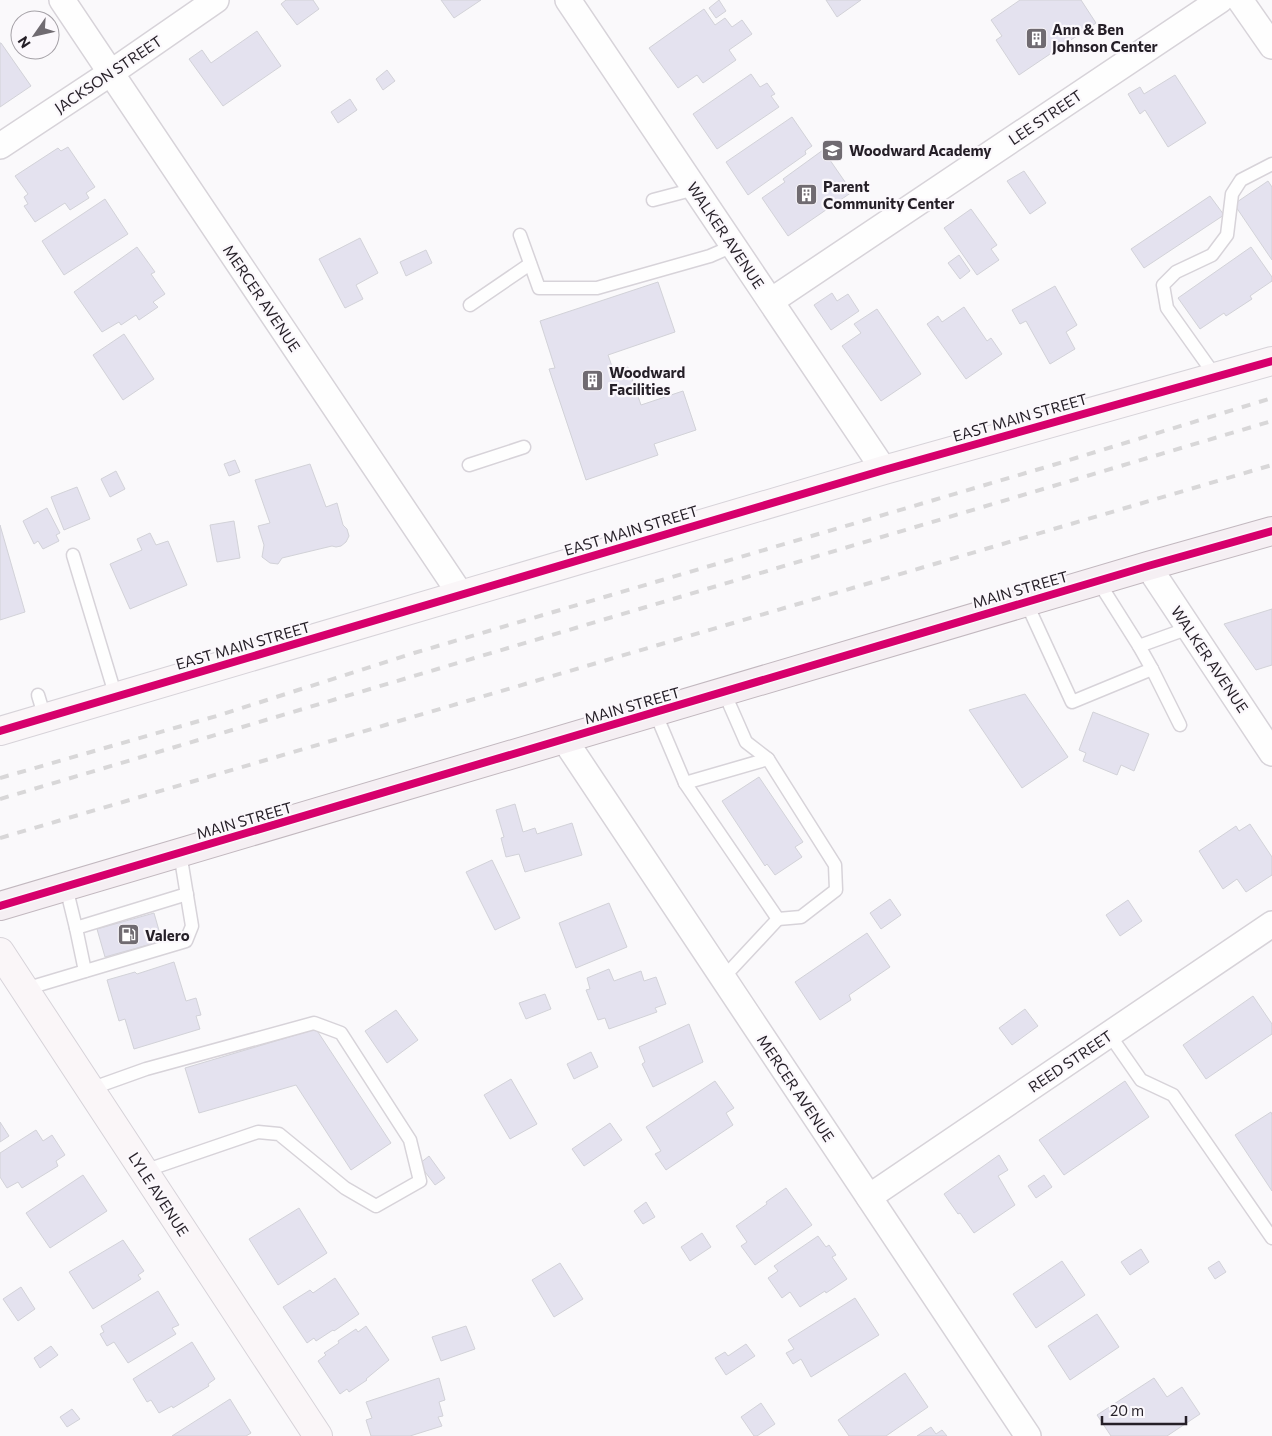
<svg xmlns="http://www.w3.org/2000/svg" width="1272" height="1436" font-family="Commissioner,sans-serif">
<rect width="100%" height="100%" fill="#faf9fb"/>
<!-- building -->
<g fill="#e4e2ef" stroke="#d2d2d8">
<path d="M286,0H313L319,9L297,25L281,4Z"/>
<path d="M441,0H481L454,18Z"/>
<path d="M719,0L726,11L716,18L709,8Z"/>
<path d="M826,0H861L837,17Z"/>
<path d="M1020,0H1081L1096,23L1019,75L996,40L1002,36L991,20Z"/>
<path d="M704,9L715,25L725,18L732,27L742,20L752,34L729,50L736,60L703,83L697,75L678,88L649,48Z"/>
<path d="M257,31L281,66L223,106L189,59L202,50L211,63Z"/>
<path d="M0,43H1L31,86L0,107Z"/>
<path d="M387,70L395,81L383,90L376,79Z"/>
<path d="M751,74L760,87L767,83L775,94L771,96L779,107L717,149L693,114Z"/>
<path d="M1175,75L1206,123L1168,147L1145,110L1140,114L1128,94L1140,87L1144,94Z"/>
<path d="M350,99L357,110L338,123L331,112Z"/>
<path d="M792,117L812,146L805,151L806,154L748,195L726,162Z"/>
<path d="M68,147L95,187L86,193L89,198L70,210L65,203L35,222L24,206L28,204L24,197L28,194L15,176L58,148L61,151Z"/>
<path d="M823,150L852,192L788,236L762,198L785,182L783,179Z"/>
<path d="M1024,171L1046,203L1030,214L1007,181Z"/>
<path d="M1268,181L1272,187V260L1234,204Z"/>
<path d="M1210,196L1224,215L1144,268L1131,249Z"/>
<path d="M105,199L128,234L64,275L42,241Z"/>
<path d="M971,209L997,245L991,249L999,260L977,275L944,228Z"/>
<path d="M360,238L378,273L356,285L363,299L345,308L319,259Z"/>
<path d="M137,247L155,272L151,274L165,294L153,302L158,307L139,320L136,315L121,325L119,322L102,332L74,292Z"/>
<path d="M1251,247L1272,277V281L1250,296L1252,299L1226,316L1224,313L1200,329L1178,298Z"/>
<path d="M426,250L432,263L406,276L400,262Z"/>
<path d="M959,255L970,271L960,279L948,263Z"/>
<path d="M658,282L675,332L608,355L614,372L628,367L641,405L683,391L696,430L654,444L658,455L586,480L549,369L555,368L540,321Z"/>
<path d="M1055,286L1077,325L1066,332L1075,349L1050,364L1026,321L1020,324L1012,310Z"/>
<path d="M832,293L837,301L848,294L859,311L831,330L814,305Z"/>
<path d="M964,307L987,341L991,338L1002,354L966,379L927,324L938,316L942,322Z"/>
<path d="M877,309L921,374L881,401L842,346L861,333L854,324Z"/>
<path d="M124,334L154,379L123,400L93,355Z"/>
<path d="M235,460L240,472L229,476L224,464Z"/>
<path d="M310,464L326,507L337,503L343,525L347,529L349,536L346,542L341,546L336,547L332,546L282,558L278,564L270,563L262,557L264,545L258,526L270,523L255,480Z"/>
<path d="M116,471L125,489L110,497L101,479Z"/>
<path d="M77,487L90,519L64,530L51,497Z"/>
<path d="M47,508L60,533L56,535L59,541L43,549L38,541L34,544L23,521Z"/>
<path d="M234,521L240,558L217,562L210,525Z"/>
<path d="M0,525L25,612L0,620Z"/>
<path d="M150,533L156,545L168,541L187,585L130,609L110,564L142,550L137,539Z"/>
<path d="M1272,609V665L1256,670L1224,624Z"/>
<path d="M1025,694L1068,757L1022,788L969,710Z"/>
<path d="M1093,712L1149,734L1134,771L1121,765L1117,775L1083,761L1086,753L1079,750Z"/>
<path d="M759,777L803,842L795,847L802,857L775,875L767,864L765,866L722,801Z"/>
<path d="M515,804L523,832L535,828L537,834L572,823L582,855L525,872L519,854L506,857L501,838L504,837L496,810Z"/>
<path d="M1250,824L1272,857V875L1246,892L1237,879L1223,889L1199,851L1236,826L1239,831Z"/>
<path d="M492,860L520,918L495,930L466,872Z"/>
<path d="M890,899L901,915L881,929L870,913Z"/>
<path d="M1128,900L1142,921L1120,936L1106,915Z"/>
<path d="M609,903L627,947L576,968L559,923Z"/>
<path d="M154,913L162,941L105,957L97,929Z"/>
<path d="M867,933L890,967L849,995L851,1000L820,1020L795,982Z"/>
<path d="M174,962L186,1001L196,998L201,1015L196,1016L200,1029L134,1049L125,1019L119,1021L107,980L135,972L137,974Z"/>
<path d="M609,969L614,981L641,971L644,981L656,977L666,1004L655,1008L657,1012L609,1029L605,1018L598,1020L586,990L590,989L587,978Z"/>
<path d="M545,994L551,1009L526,1019L519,1003Z"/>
<path d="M1253,996L1272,1024V1034L1206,1079L1183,1045Z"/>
<path d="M1025,1009L1038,1026L1012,1045L999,1028Z"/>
<path d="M396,1010L418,1040L387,1063L365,1031Z"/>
<path d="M689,1024L703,1062L653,1087L642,1064L645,1062L639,1047Z"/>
<path d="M316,1029L391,1143L351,1170L296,1085L199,1113L185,1068Z"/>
<path d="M591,1052L598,1067L574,1079L567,1064Z"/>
<path d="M511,1079L537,1124L510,1139L484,1095Z"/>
<path d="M715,1081L734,1108L726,1113L733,1125L666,1170L655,1154L661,1151L646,1127Z"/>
<path d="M1125,1081L1149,1117L1064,1175L1039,1140Z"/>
<path d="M1271,1112L1272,1115V1191L1235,1135Z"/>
<path d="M0,1122L9,1136L0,1142Z"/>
<path d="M610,1123L622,1140L584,1166L572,1149Z"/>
<path d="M36,1130L43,1141L52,1135L65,1155L56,1161L58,1166L22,1188L18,1182L7,1188L0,1177V1153Z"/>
<path d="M999,1155L1008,1170L998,1176L1015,1205L974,1233L960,1213L958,1214L944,1194Z"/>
<path d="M429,1156L445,1178L435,1185L419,1164Z"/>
<path d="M83,1175L107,1211L50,1248L26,1213Z"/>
<path d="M1044,1175L1052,1187L1036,1198L1028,1186Z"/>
<path d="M786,1188L812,1225L755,1265L741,1246L747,1242L736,1226L767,1204L766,1202Z"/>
<path d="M646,1202L655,1217L643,1224L634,1211Z"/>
<path d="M299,1208L327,1253L278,1285L249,1239Z"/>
<path d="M702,1233L711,1247L690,1261L681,1247Z"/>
<path d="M818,1236L826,1247L829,1245L836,1255L832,1257L847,1279L826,1293L825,1291L800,1307L790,1292L782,1298L768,1278L778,1271L774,1266Z"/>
<path d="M123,1240L144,1271L138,1275L141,1279L93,1309L69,1272Z"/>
<path d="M1141,1249L1149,1262L1130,1275L1121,1262Z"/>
<path d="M1062,1261L1085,1295L1036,1328L1013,1294Z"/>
<path d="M1219,1261L1226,1272L1215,1279L1208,1268Z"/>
<path d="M560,1263L583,1299L554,1317L532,1280Z"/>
<path d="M335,1278L359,1314L334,1331L333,1330L316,1341L314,1338L307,1343L283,1307L310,1290L313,1293Z"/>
<path d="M21,1287L35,1309L18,1321L3,1299Z"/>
<path d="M158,1291L179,1325L172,1328L176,1334L128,1363L114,1342L107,1346L100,1334L104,1332L101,1326Z"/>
<path d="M855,1298L879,1335L811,1377L801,1359L793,1364L786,1353L794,1349L788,1340Z"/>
<path d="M1097,1314L1119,1347L1070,1380L1048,1346Z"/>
<path d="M366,1326L389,1360L366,1379L367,1380L349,1392L347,1389L340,1394L318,1361L326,1355L324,1353L339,1343L338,1341L356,1329L358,1332Z"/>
<path d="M466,1326L475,1349L441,1361L432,1337Z"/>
<path d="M192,1342L215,1379L208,1384L209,1386L173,1408L172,1406L159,1413L151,1400L147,1402L133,1379Z"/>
<path d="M746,1344L755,1356L726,1375L715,1358L725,1352L728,1356Z"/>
<path d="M51,1346L58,1355L40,1368L34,1358Z"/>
<path d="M905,1373L928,1407L886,1436H849L838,1420Z"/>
<path d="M439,1378L445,1400L439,1402L443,1416L438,1417L442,1426L410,1436H371L366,1420L372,1418L366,1402Z"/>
<path d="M1154,1378L1167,1397L1182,1387L1200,1414L1167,1436H1111L1097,1415Z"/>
<path d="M230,1399L251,1433L246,1436H172Z"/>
<path d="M761,1403L775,1424L757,1436H754L741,1417Z"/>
<path d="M72,1409L80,1419L67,1427L60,1417Z"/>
<path d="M931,1427L936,1434L942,1430L947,1436H917Z"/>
</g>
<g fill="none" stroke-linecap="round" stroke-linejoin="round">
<defs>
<g id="lane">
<path d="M653,200L695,189"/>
<path d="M520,235L539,288H597L710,256L733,246"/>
<path d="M470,305L530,264"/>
<path d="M1216,377L1167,308L1163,285L1176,272L1212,255L1227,235L1232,194L1241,180L1272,164"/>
<path d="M469,465L524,447"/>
<path d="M73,555L116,697"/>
<path d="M1098,581L1139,646"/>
<path d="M1026,602L1072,702L1152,669L1139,646L1189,628"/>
<path d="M1152,669L1180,725"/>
<path d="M38,695L45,718"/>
<path d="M655,712L685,783L778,919L801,917L836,890L835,865L768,759L746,742L724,692"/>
<path d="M685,783L768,759"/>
<path d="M66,887L76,928L187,894"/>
<path d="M76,928L85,971"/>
<path d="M723,978L778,919"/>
<path d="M25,989L186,941L192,926L180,853"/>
<path d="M1109,1034L1141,1080L1173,1095L1272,1238"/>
<path d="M90,1089L146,1069L314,1023L341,1033L410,1140L420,1181L376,1206L345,1188L279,1134L258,1132L144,1171"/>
</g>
<g id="street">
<path d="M62,0L461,595"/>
<path d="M568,0L884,470"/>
<path d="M1240,0L1272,46"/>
<path d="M0,146L112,72L216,0"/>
<path d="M771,301L1220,0"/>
<path d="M1148,566L1272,753"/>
<path d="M564,739L1028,1436"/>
<path d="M869,1197L1272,924"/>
</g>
<g id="secondary">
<path d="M0,731L884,470L1272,361"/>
<path d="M0,952L318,1436"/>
</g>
<path id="primary" d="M0,906L1148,566L1272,531"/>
</defs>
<!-- lane casing -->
<use href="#lane" stroke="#d7d3d9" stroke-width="15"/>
<!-- street casing -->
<use href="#street" stroke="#d7d3d9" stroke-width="28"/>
<!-- secondary casing -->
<use href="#secondary" stroke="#d7d3d9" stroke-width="30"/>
<!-- primary casing -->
<use href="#primary" stroke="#c2b8bf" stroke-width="30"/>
<!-- lane -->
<use href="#lane" stroke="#fefefe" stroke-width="12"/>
<!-- street -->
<use href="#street" stroke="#fefefe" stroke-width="25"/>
<!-- secondary -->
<use href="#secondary" stroke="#faf6f8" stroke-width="28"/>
<!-- primary -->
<use href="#primary" stroke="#f5eff3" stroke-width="28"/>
<!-- rail -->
<g stroke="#d8d7d8" stroke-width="4" stroke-dasharray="9 9" stroke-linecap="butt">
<path d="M0,778L220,715L414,653L1053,465L1272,398"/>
<path d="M0,799L1272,421"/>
<path d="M0,838L1272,465"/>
</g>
<defs>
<g id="cycleway">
<path d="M0,731L884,470L1272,361"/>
<path d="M0,906L1148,566L1272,531"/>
</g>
</defs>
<!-- cycleway casing -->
<use href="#cycleway" stroke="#fbf8fc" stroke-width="11"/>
<!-- cycleway -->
<use href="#cycleway" stroke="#d6006c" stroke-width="8"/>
</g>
<!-- icons -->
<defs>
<symbol id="building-square" viewBox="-11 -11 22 22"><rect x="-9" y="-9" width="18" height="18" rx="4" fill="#706b71" stroke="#fbf8fc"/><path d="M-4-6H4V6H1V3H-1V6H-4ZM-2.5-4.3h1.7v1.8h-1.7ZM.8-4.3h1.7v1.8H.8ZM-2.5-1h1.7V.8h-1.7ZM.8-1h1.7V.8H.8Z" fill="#fff"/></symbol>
<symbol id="school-square" viewBox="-11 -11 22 22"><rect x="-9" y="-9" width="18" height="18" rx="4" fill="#706b71" stroke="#fbf8fc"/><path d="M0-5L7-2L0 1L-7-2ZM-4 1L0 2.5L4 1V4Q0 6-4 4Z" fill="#fff"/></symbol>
<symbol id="fuel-square" viewBox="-11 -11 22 22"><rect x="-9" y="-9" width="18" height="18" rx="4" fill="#706b71" stroke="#fbf8fc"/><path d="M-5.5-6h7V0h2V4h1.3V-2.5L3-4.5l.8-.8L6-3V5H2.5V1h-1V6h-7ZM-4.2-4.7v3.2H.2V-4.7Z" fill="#fff"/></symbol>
</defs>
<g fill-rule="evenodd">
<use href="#building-square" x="1024" y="26" width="25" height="25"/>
<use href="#school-square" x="820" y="138" width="25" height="25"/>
<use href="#building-square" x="794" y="182" width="25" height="25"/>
<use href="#building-square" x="580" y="368" width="25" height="25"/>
<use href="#fuel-square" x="116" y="922" width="25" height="25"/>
</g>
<g text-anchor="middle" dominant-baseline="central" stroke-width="4.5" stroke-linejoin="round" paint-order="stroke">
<!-- poi labels -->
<g font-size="15" font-weight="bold" fill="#251f27" stroke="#fbf8fc" text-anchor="start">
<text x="1052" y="29">Ann &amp; Ben<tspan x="1052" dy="17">Johnson Center</tspan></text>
<text x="849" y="150">Woodward Academy</text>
<text x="823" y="186">Parent<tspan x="823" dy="17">Community Center</tspan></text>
<text x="609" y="372">Woodward<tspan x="609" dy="17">Facilities</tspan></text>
<text x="145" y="935">Valero</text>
</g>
<!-- street labels -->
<g font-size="15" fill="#251f27" stroke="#fbf8fc">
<text transform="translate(108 74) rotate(-34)">JACKSON STREET</text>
<text transform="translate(1045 117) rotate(-34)">LEE STREET</text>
<text transform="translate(726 235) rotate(56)">WALKER AVENUE</text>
<text transform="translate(262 298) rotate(56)">MERCER AVENUE</text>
<text transform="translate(1020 417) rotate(-16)">EAST MAIN STREET</text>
<text transform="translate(631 530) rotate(-17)">EAST MAIN STREET</text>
<text transform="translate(1020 589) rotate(-16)">MAIN STREET</text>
<text transform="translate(243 645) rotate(-16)">EAST MAIN STREET</text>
<text transform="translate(1210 659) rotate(56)">WALKER AVENUE</text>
<text transform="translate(632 705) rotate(-16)">MAIN STREET</text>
<text transform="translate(244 820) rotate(-16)">MAIN STREET</text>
<text transform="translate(1070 1061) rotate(-34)">REED STREET</text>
<text transform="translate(796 1088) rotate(56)">MERCER AVENUE</text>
<text transform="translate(159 1194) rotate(57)">LYLE AVENUE</text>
</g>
</g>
<!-- north arrow -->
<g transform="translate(35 35) rotate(236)"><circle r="24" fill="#fbf8fc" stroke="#a5a1a7"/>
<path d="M0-4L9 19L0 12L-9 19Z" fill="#706b71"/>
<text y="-8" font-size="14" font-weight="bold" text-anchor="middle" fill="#251f27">N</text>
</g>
<!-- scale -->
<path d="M1102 1416v8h84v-8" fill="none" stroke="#251f27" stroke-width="2.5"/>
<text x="1110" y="1416" font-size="15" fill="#251f27" stroke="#fbf8fc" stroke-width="4" paint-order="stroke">20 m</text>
</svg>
